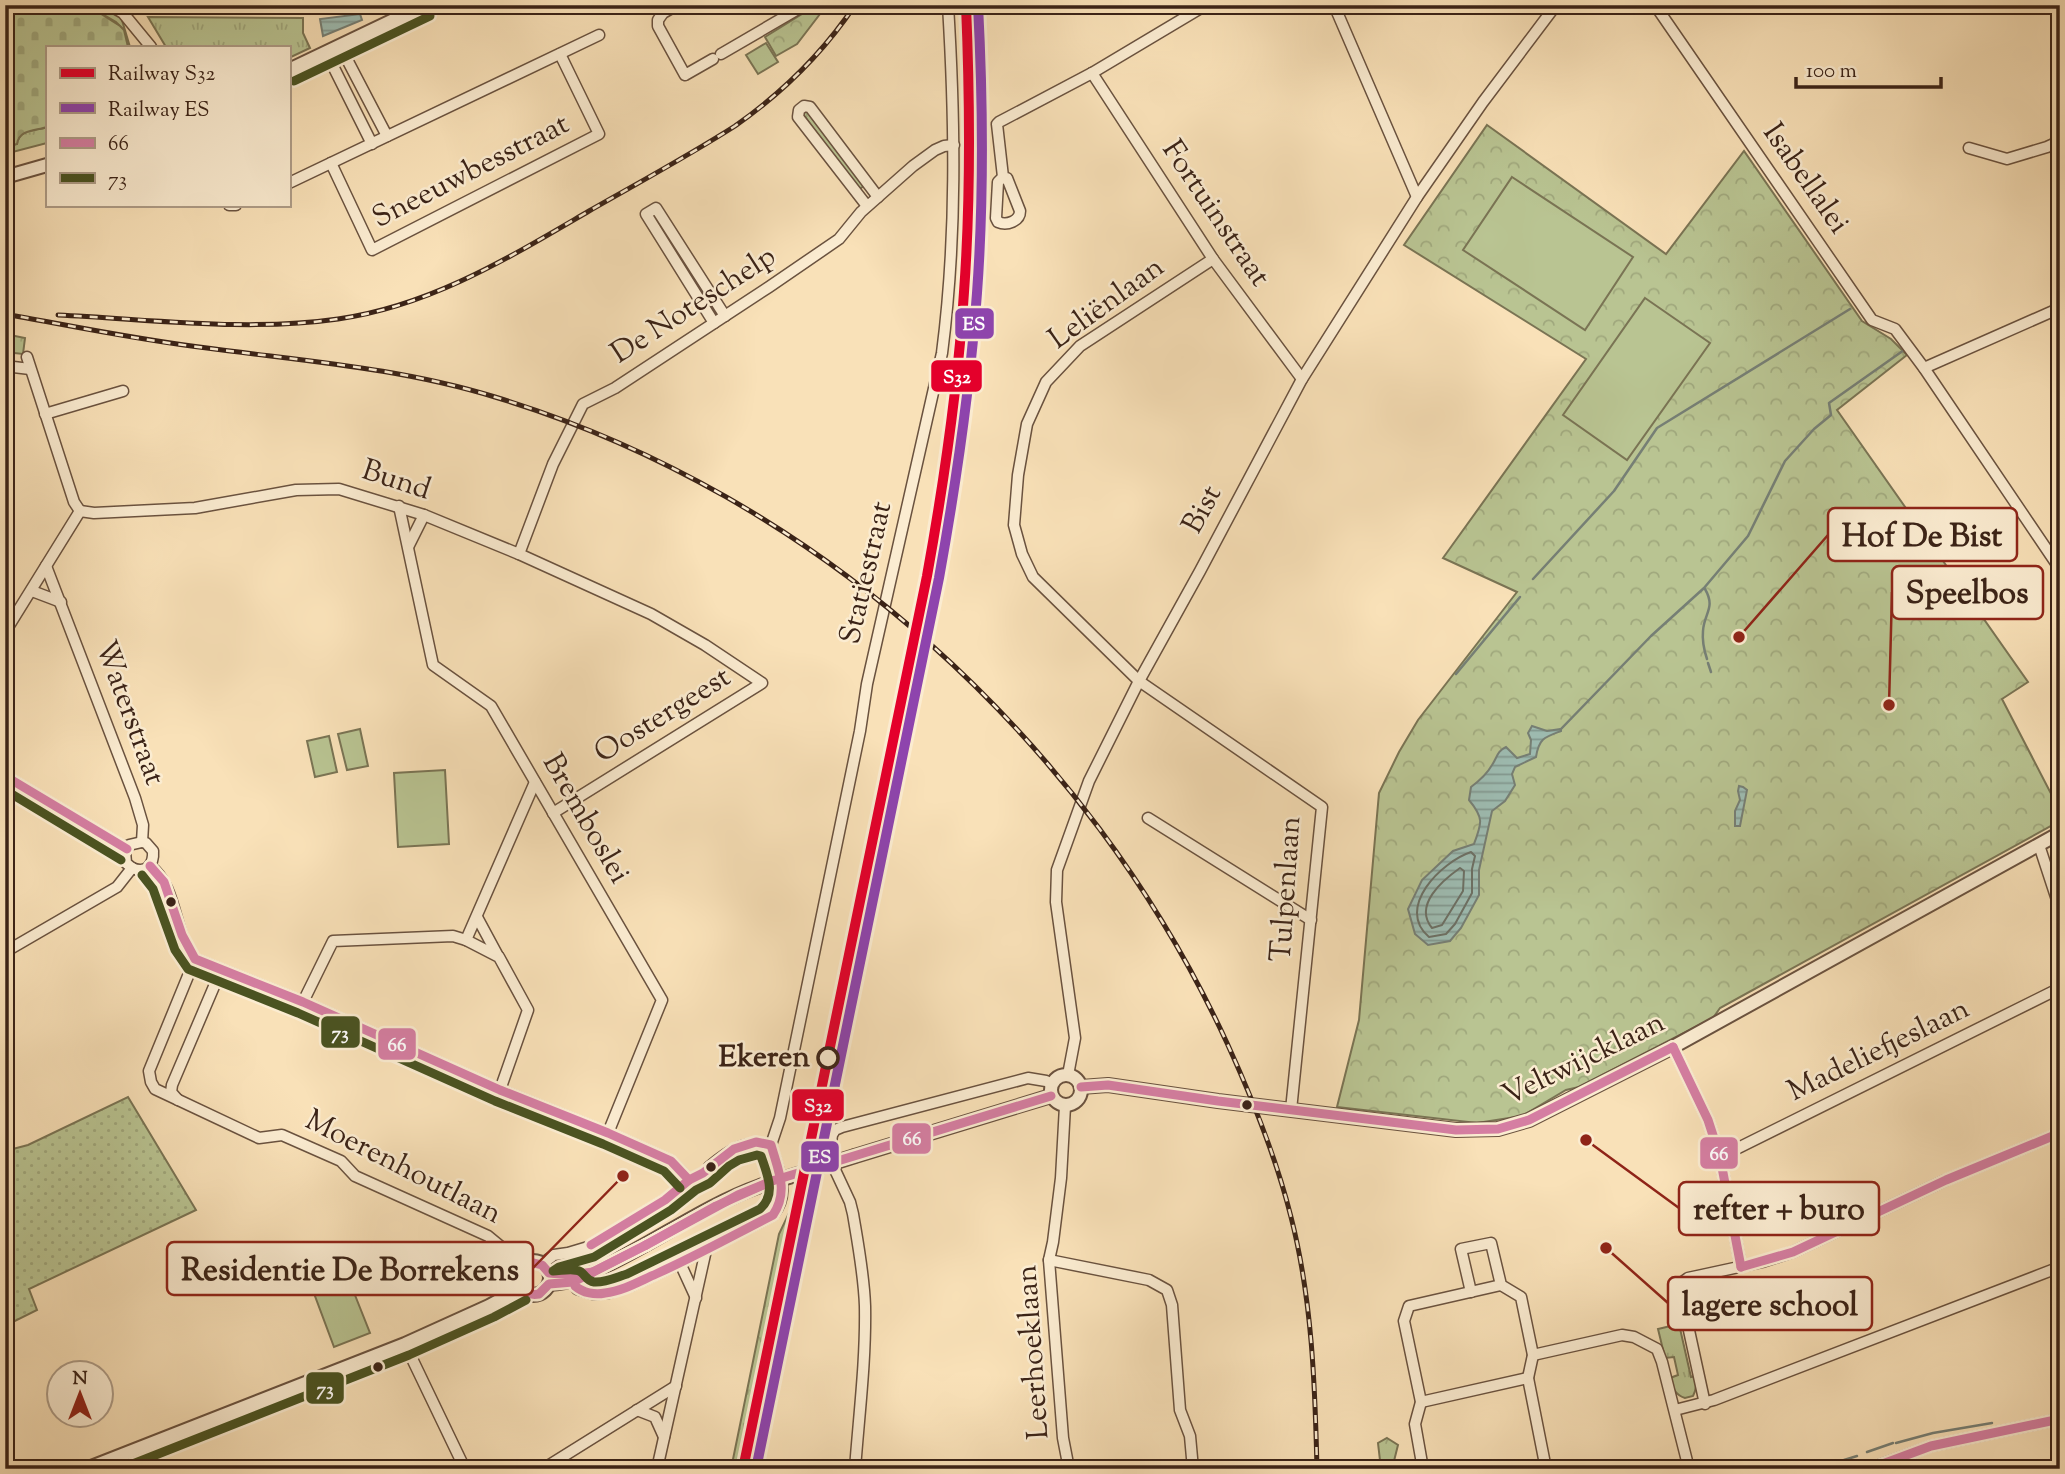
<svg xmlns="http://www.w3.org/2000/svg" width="2065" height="1474" font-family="'Sorts Mill Goudy',serif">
<defs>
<pattern id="grass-tufts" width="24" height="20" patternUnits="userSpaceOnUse" patternTransform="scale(1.75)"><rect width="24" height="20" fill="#b9c492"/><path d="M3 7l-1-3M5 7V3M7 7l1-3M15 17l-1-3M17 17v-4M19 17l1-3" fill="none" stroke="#a0a87d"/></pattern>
<pattern id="cemetery-stones" width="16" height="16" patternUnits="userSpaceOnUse" patternTransform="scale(1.75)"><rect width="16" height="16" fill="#b9c492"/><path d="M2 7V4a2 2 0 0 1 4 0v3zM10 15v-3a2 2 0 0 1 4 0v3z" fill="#a0a87d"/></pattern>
<pattern id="park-crowns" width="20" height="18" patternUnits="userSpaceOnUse" patternTransform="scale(1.75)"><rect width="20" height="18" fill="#b9c492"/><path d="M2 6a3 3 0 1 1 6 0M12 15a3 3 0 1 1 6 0" fill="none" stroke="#a0a87d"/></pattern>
<pattern id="garden-dots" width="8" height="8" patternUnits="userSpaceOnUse" patternTransform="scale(1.75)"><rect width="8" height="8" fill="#b9c492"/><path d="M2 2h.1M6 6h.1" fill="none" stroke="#a0a87d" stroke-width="1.8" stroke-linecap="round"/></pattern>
<pattern id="water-rules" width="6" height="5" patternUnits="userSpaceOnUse" patternTransform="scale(1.75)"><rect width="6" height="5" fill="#9ebdb3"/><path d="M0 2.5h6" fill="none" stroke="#829991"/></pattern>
</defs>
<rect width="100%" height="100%" fill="#f9e1b8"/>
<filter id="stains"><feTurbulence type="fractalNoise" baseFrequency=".00286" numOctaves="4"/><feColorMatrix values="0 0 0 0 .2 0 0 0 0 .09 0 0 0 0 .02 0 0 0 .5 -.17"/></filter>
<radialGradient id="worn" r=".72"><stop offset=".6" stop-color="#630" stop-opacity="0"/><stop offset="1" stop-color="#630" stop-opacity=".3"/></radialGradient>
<!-- grass -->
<g fill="url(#grass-tufts)" stroke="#7a7454" stroke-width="2">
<path d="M87,5H100L121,17L130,47L124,30L116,22Z"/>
<path d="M148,17L303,18V33L310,48L289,58V47H166Z"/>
<path d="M808,110L864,186L858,190L803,114Z"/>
<path d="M47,127V143L5,154V147L17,144C19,129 36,131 47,127Z"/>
<path d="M791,1209L737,1469H731L779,1234Z"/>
<path d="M796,1279L800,1281L762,1469H758Z"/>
<path d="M1679,1324L1691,1377L1696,1376C1697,1383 1696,1390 1693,1396L1685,1398C1675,1395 1672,1387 1670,1378L1678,1375L1674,1357L1665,1358L1658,1329Z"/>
</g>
<!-- cemetery -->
<path fill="url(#cemetery-stones)" stroke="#7a7454" stroke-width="2" d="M5,5H87L120,26L124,30L128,47H47V127C36,131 19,129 17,144L5,147Z"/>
<!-- park -->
<g fill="url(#park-crowns)" stroke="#7a7454" stroke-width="2">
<path d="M815,6L820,14L797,44L776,56L765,37Z"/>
<path d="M1487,125L1666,254L1744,151L1862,321L1891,339L1907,355L1837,410L2028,682L2002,699L2060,811V821L1720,1008L1713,1018L1579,1087L1566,1090L1522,1116L1477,1123L1337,1107L1359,1020L1379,793L1399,752L1418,720L1517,592L1443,558L1586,359L1404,245Z"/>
<path d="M5,334L25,338L23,354L5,352Z"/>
<path d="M1387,1438L1398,1445L1392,1469H1381L1378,1443Z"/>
</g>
<!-- garden -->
<path fill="url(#garden-dots)" stroke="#7a7454" stroke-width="2" d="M128,1097L196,1210L29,1289L37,1310L5,1326V1151L28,1145Z"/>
<!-- pitch -->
<g fill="#b9c492" stroke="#7a7454" stroke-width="2">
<path d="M766,43L778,62L758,74L746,55Z"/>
<path d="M1512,177L1633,257L1585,330L1463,250Z"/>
<path d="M1645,298L1710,343L1627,460L1563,415Z"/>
<path d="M360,729L368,766L347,770L338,734Z"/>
<path d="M329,736L337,772L315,777L307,741Z"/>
<path d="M445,770L449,844L398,847L394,773Z"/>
<path d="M347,1275L370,1333L334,1347L312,1288Z"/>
</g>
<!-- water -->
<g fill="url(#water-rules)" stroke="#767f75" stroke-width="2">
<path d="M360,14L362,20L323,36L320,19Z"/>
<path d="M1532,726L1547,731L1561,729V731C1545,737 1539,738 1536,757L1515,767L1512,774L1515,785L1505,801L1492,811L1479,870V895L1461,928L1450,941L1428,945L1415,934L1408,909L1422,880L1453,851L1474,844C1482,823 1484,818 1469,800L1471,787C1479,781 1487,774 1492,765C1497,758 1497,751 1506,747L1517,758L1530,754L1531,740L1528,733Z"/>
<path d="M1739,786L1743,787L1747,790L1740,826H1735V811L1740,800L1738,791Z"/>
</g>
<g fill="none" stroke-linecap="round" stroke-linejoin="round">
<!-- shore -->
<g stroke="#6c7065" stroke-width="2">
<path d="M1471,852L1475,856L1472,869V893L1455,924L1446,934L1429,937C1395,908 1441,862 1471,852Z"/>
<path d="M1460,868L1464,871L1463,891L1442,925L1432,928C1413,905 1443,880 1460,868Z"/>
</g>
<!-- stream -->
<g stroke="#767f75" stroke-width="2.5">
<path d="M1533,579L1614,491L1657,428L1850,309"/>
<path d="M1705,589C1716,608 1704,613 1703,631C1702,641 1704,650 1707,659"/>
<path d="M1708,663L1711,672"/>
<path d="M1456,674L1520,597"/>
<path d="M1561,729L1651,636L1704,588L1748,536L1785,461L1814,429L1831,415L1829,403L1904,350"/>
<path d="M1896,1443L1933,1433L1992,1423"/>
<path d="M1867,1452L1893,1443"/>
<path d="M1844,1460L1857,1456"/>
<path d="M1821,1469L1834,1464"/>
</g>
<defs>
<g id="minor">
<path d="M109,5L123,13L151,47"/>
<path d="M677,5L663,13L658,20V26L685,75L713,59"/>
<path d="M1334,5L1417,197"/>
<path d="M1655,5L1872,320L1895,329L1924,368L2060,569"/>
<path d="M340,46L387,136"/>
<path d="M326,52L372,144"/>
<path d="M721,54L805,5"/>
<path d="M1092,73L1213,259L1302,379"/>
<path d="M1969,148L2007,159L2047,147L2060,141"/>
<path d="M331,163L372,250L599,134L560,54"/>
<path d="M1003,177L1007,178L1020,211C1020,221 1007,226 998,222L996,218L998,182L1003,177L997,124L999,122L1092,73L1206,5"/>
<path d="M289,183L599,35"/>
<path d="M229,205H236"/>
<path d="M867,206L798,117L799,110L804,106L810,107L878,197"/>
<path d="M1213,259L1080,346L1046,382L1027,424L1018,475L1014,525L1022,554L1033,577L1139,681L1322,807L1291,1110"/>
<path d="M714,323L646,214L656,208L725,316"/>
<path d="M27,357L74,502L80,511"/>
<path d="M5,366L30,369"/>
<path d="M1924,368L2060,308"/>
<path d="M45,414L123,391"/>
<path d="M399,506L433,665L491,706L662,1000L608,1133"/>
<path d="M80,511L94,513L195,508L296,490L339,489L424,515L519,554L651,614L705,645L762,683L553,813"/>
<path d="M409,545L424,515"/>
<path d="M519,554L553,464L583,404L615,388L769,287L839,239L861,212L913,166L935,150L944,146L954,145"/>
<path d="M46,566L135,798L143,825L142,842"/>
<path d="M32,591L61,602"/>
<path d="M5,632L80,511"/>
<path d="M5,776L127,849"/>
<path d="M1148,818L1311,920"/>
<path d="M2039,845L2060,909"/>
<path d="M150,866C174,884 174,920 186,945C188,950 192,955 195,959L303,1002L500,1090L608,1133L671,1161L689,1180"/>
<path d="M132,868C146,874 154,865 153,851L146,843L142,842"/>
<path d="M132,868L126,863L125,851L129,845L142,842"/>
<path d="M477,917L498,956"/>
<path d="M466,940L535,782"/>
<path d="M5,952L117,887L132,868"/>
<path d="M195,959L149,1071L151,1082L155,1089L259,1138L282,1135L341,1161L355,1176L488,1236L523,1265"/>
<path d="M303,1002L333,941L453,936L466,940L499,957L528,1010L500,1090"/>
<path d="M1673,1047L1708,1120L1720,1157L1741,1267"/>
<path d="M1068,1075L1075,1038L1056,902L1057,870L1089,781L1139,681L1200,571L1302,379L1417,197L1483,102L1556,5"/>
<path d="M178,1100L171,1092L172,1085L221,970"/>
<path d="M1065,1106L1061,1178L1053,1242L1049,1260L1063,1438L1069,1469"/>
<path d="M771,1145L780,1118L860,731L867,684L942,353C957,237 955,121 948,5"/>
<path d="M1720,1157L2060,988"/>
<path d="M709,1167C729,1150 744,1140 771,1145"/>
<path d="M1049,1260L1149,1280L1167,1290L1172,1305L1180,1410L1190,1436L1193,1469"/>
<path d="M680,1263L696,1298"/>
<path d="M542,1264L554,1255L568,1253L588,1247L665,1200L689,1180L703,1173L771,1145"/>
<path d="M573,1282L577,1289L593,1294L608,1293L632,1285L680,1263L773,1215C792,1192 777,1170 771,1145"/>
<path d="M1471,1292L1461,1249L1491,1243L1501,1285L1521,1297L1533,1355L1528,1378L1546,1469"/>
<path d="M405,1344L465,1469"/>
<path d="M1533,1355L1622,1335L1634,1337L1657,1349L1662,1362L1689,1469"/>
<path d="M1421,1402L1528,1378"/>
<path d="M1705,1404L1680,1289L1681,1283L1688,1278L1762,1262L1793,1252L1946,1180L2060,1133"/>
<path d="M637,1410L655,1417L664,1437"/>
<path d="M1675,1410L1714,1400L2060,1267"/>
<path d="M543,1469L676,1386"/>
<path d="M657,1469L706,1250"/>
<path d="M855,1469C859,1415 866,1360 865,1306C864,1275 858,1244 853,1214L850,1202L829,1157L832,1135L835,1130L842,1127L1028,1078L1046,1081L1052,1084"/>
<path d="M1423,1469L1415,1424L1421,1402L1404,1321L1409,1306L1501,1285"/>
<path d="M1868,1469L1931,1446L2060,1419"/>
</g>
<g id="tertiary">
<path d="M289,70L425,5"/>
<path d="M5,177L47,165"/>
<circle cx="1066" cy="1090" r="15"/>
<path d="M1081,1087L1108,1085L1218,1101L1456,1130L1498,1129L1529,1120L1673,1047L2060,833"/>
<path d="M855,1156L1051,1096"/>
<circle cx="533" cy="1278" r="17"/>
<path d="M549,1284C578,1282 590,1273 615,1261C663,1237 709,1204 760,1186"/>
<path d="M86,1469L405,1344L489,1306L520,1289"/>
</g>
</defs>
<!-- minor casing -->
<use href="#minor" stroke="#6a523f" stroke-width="13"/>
<!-- tertiary casing -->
<use href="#tertiary" stroke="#6a523f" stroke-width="16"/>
<!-- minor -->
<use href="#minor" stroke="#fbecd1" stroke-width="10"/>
<!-- tertiary -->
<use href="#tertiary" stroke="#fbecd1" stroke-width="12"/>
<defs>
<g id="rail">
<path d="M5,314C72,326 139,340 207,348C304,361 401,368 495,397C816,494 1088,741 1227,1043C1253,1100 1276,1157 1291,1217C1312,1299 1315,1384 1317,1469"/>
<path d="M58,315C149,319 248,332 338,319C431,306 510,257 589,211C638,183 688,156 735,126C782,93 823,53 855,5"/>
</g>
</defs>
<!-- rail casing -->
<use href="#rail" stroke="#3b2317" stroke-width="5"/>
<!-- rail -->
<use href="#rail" stroke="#fbecd1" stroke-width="2.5" stroke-dasharray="8" stroke-linecap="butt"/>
<defs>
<path id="tertiary-bridge" d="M760,1186L855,1156"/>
</defs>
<!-- tertiary-bridge casing -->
<use href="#tertiary-bridge" stroke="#6a523f" stroke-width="16" stroke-linecap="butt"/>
<!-- tertiary-bridge -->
<use href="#tertiary-bridge" stroke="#fbecd1" stroke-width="12"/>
<defs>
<g id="bus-1">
<path d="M5,776L127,849"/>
<path d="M150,866L164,882L182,935L195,959L303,1002L500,1090L608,1133L671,1161L689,1180"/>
<path d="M1673,1047L1708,1120L1720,1157L1741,1267"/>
<path d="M1081,1087L1108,1085L1218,1101L1456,1130L1498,1129L1529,1120L1673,1047"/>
<path d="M772,1181L1051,1096"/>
<path d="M646,1245L716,1206L772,1181"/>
<path d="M646,1245L738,1195L772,1181"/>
<path d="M530,1262L542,1265L549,1273L571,1275L593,1272L573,1282L549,1284L539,1294C528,1296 524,1291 517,1283L518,1271Z"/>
<path d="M1741,1267L1793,1252L1946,1180L2060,1133"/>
<path d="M593,1272L646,1245"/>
<path d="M593,1272L646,1245"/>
<path d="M575,1286C583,1293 595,1295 605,1293C623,1291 640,1281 656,1274C696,1256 734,1235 773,1215C789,1191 778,1170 771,1145L756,1142L734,1149L703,1173L689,1180L665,1200L591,1245"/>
<path d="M1869,1469L1931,1446L2060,1419"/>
</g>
<g id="bus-2">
<path d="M294,81L430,16"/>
<path d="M5,790L121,860"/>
<path d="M142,875L153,889L175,950L188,969L298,1013L495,1101L603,1144L664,1171L680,1188"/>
<path d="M757,1155L761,1156C767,1174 777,1194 760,1209L627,1274C617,1277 605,1283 594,1282C587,1281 586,1276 581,1272C574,1267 561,1271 553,1271L559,1267L594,1257L671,1210L696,1190L710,1183L729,1166L739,1160Z"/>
<path d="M120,1469L409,1355L494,1317L526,1300"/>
</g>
</defs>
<!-- bus-1 casing -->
<use href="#bus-1" stroke="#fbecd1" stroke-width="14"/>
<!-- bus-2 casing -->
<use href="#bus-2" stroke="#fbecd1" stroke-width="14"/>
<!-- bus-1 -->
<use href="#bus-1" stroke="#d57ea2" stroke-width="9"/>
<!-- bus-2 -->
<use href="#bus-2" stroke="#4a5321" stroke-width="9"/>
<defs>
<path id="rail-1" d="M743,1469L927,576C944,482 958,387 964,292C971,196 970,101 966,5"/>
<path id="rail-2" d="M756,1469L939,578C956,484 970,389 977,293C984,197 983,101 978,5"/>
</defs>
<!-- rail-1 casing -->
<use href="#rail-1" stroke="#fbecd1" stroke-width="16"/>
<!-- rail-2 casing -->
<use href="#rail-2" stroke="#fbecd1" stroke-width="16"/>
<!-- rail-1 -->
<use href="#rail-1" stroke="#e4002b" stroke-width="10"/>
<!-- rail-2 -->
<use href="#rail-2" stroke="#8e44ad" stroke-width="10"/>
</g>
<!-- markers -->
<g fill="#3b2317" stroke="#fbecd1" stroke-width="2.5">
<circle cx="171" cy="902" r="6"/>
<circle cx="1247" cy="1105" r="6"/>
<circle cx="711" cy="1167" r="6"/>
<circle cx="378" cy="1367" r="6"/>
</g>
<circle fill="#fbecd1" stroke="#3b2317" stroke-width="3.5" cx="828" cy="1058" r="10"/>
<g text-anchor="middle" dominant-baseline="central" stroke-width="5" stroke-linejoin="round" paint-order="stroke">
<!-- street labels -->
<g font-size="30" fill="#3b2317" stroke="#fbecd1">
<text transform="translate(471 172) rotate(-27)">Sneeuwbesstraat</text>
<text transform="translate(1805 179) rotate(55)">Isabellalei</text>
<text transform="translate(1215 214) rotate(56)">Fortuinstraat</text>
<text transform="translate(1107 304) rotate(-36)">Leliënlaan</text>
<text transform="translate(694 306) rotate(-33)">De Noteschelp</text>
<text transform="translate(396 481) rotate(18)">Bund</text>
<text transform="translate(1203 510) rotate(-62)">Bist</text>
<text transform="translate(867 573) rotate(-77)">Statiestraat</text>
<text transform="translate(129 713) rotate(70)">Waterstraat</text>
<text transform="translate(663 716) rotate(-32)">Oostergeest</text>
<text transform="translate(585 819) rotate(60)">Bremboslei</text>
<text transform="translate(1287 889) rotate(-86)">Tulpenlaan</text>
<text transform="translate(1879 1051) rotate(-26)">Madeliefjeslaan</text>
<text transform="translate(1584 1060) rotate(-26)">Veltwijcklaan</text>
<text transform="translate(403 1168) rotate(27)">Moerenhoutlaan</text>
<text transform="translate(1034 1352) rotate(-94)">Leerhoeklaan</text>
</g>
<!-- stop labels -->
<g font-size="30" font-weight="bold" fill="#3b2317" stroke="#fbecd1" text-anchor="end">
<text x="810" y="1058">Ekeren</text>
</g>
</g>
<!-- callouts -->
<path fill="none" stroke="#8f2418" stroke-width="2.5" d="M1739 637L1828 535M1889 705L1892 592M1586 1140L1679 1208M623 1176L533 1268M1606 1248L1668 1303"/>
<g fill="#8f2418" stroke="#fbecd1" stroke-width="2.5">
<circle cx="1739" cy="637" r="7"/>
<circle cx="1889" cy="705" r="7"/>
<circle cx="1586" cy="1140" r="7"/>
<circle cx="623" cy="1176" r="7"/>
<circle cx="1606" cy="1248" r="7"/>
</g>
<g fill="#fbecd1" stroke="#8f2418" stroke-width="2.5">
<rect x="1828" y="508" width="189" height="53" rx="7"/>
<rect x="1892" y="566" width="151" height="53" rx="7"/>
<rect x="1679" y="1182" width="200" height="53" rx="7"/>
<rect x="167" y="1242" width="366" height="53" rx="7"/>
<rect x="1668" y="1277" width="204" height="53" rx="7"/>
</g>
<g font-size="32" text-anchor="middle" font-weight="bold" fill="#3b2317">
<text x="1922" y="546">Hof De Bist</text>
<text x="1967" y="603">Speelbos</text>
<text x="1779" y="1219">refter + buro</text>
<text x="350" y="1280">Residentie De Borrekens</text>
<text x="1770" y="1315">lagere school</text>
</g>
<g stroke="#fbecd1" stroke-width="2.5">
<rect x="954" y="307" width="41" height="33" rx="7" fill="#8e44ad"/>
<rect x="930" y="359" width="53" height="34" rx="7" fill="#e4002b"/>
<rect x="320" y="1015" width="41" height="34" rx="7" fill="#4a5321"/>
<rect x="377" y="1027" width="40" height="34" rx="7" fill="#d57ea2"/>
<rect x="791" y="1088" width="54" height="34" rx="7" fill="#e4002b"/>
<rect x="891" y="1122" width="41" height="33" rx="7" fill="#d57ea2"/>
<rect x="1699" y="1136" width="40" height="34" rx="7" fill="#d57ea2"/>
<rect x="800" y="1140" width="40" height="33" rx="7" fill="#8e44ad"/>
<rect x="305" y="1371" width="40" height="34" rx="7" fill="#4a5321"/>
</g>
<g font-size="19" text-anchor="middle" font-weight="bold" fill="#fff">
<text x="974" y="330">ES</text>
<text x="957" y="383">S32</text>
<text x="340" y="1039">73</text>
<text x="397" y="1051">66</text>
<text x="818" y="1112">S32</text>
<text x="912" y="1145">66</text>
<text x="1719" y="1160">66</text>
<text x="820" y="1163">ES</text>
<text x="325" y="1395">73</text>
</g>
<!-- margin -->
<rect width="2065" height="1474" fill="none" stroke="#f9e1b8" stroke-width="28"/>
<rect x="7" y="7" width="2051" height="1460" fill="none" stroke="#3b2317" stroke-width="3.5"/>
<rect x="14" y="14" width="2037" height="1446" fill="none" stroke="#3b2317" stroke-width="2"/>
<!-- legend -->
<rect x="46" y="46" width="245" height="161" fill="#fbecd1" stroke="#ae9c87" stroke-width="2"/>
<rect x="60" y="68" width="35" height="10" fill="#e4002b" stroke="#ae9c87" stroke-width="2"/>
<text x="108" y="80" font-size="21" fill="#3b2317">Railway S32</text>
<rect x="60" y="103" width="35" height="10" fill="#8e44ad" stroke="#ae9c87" stroke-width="2"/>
<text x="108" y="116" font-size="21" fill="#3b2317">Railway ES</text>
<rect x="60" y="138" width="35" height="10" fill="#d57ea2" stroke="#ae9c87" stroke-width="2"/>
<text x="108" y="150" font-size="21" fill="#3b2317">66</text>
<rect x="60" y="173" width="35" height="10" fill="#4a5321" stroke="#ae9c87" stroke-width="2"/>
<text x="108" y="186" font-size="21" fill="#3b2317">73</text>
<!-- north arrow -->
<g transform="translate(80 1394)"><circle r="33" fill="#fbecd1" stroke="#ae9c87" stroke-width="2"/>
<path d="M0-5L12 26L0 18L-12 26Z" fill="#8f2418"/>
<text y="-10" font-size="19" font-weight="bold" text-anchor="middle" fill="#3b2317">N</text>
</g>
<!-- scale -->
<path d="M1796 77v10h145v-10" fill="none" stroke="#3b2317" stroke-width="3.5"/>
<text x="1806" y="77" font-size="21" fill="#3b2317" stroke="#fbecd1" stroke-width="5" paint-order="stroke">100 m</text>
<rect width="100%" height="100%" filter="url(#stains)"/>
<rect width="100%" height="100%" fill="url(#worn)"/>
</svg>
